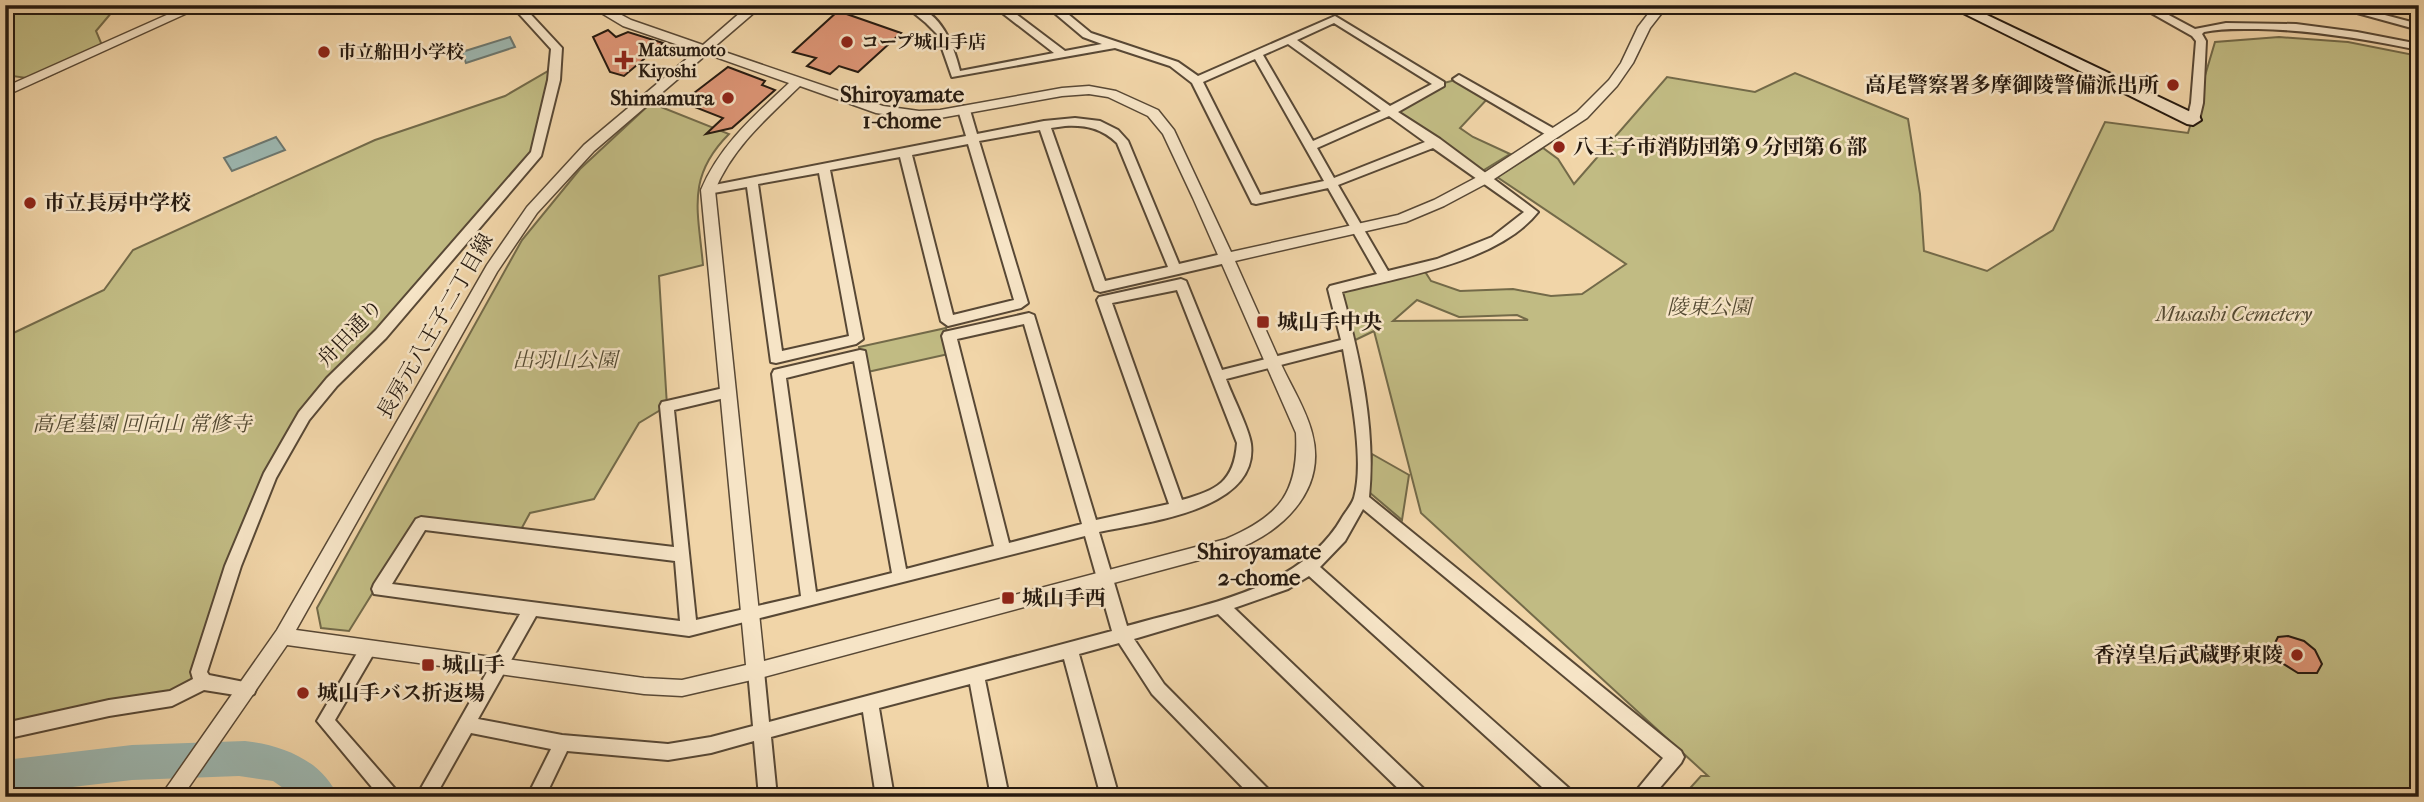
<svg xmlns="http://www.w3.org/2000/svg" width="2424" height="802" font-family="'IM FELL French Canon','Noto Serif JP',serif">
<rect width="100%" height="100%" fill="#f1d5a8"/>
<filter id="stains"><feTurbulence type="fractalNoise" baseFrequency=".00286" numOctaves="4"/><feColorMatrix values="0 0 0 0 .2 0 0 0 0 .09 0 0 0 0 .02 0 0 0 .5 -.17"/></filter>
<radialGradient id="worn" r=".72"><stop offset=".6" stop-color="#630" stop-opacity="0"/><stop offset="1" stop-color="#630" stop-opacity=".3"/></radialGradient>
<!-- green -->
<g fill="#c1bb83" stroke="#736a49" stroke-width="2" fill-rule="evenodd">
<path d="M8,5H118L96,31L104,50L41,80L5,75V7Z"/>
<path d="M2279,37L2348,42L2419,56V797H1682L1701,776H1708L1421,513L1374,331L1349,343L1335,289L1422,267L1431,281L1460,291L1513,289L1551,296L1582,294L1626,264L1497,177L1543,148L1558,159L1574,184L1667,77L1755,92L1795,73L1908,119L1920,194L1924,251L1987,271L2053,230L2105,122L2188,133L2215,42ZM1417,300L1459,317L1517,315L1528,320L1393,321Z"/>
<path d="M555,67L537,153L332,382L269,477L190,688L5,726V337L104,290L133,250L375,140L505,96Z"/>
<path d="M1459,79L1490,96L1460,128L1473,137L1510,154L1479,173L1390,111L1440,84Z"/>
<path d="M651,103L729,134C686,177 698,210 703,265L659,276L667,406L639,423L594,499L530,513L518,535L421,523L380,589L372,594L349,631L321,628L317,608L522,240L580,169Z"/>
<path d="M946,328L953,353L863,373L859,347Z"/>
<path d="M1372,454L1409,475L1402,520L1369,492Z"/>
</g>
<!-- water -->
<g fill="#9db7b0" stroke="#6d7870" stroke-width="2">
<path d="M510,37L515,47L466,63L462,52Z"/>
<path d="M276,137L285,150L232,171L224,158Z"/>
</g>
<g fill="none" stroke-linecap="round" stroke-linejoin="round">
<!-- river -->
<path fill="#9db7b0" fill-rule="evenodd" d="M245,741C283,745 323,761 338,797H296L273,781L239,776L132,780L5,795V760L132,745Z"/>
</g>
<!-- building -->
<g fill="#de9576" stroke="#25190f" stroke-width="2">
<path d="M838,11L901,33L858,72L839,66L830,74L807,66L816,58L793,52Z"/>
<path d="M608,30L616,37L628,32L663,43L624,76L610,72L593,37Z"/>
<path d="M728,67L765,81L762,85L775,90L732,128L706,134L723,118L687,104L690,96Z"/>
<path d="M2288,636L2304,641L2315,650L2322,664L2317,673H2298L2282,663L2273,647L2278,637Z"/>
</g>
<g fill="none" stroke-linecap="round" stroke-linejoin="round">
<defs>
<g id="minor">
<path d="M511,5H522L562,48L560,80L541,156L386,338L337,386L309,420L276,478L241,566L207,672L209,675L254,684L256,689L254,694L248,697L204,690L172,706L109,716L5,739V723L109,700L170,691L193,679L191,672L225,566L264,473L299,412L327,378L376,330L531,152L548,80L551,49Z"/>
<path d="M904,5C938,5 953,42 960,71L1054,53L992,5H1004L1065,51L1102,44L1083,37L1045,5H1057L1091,33L1178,62L1198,76L1335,16L1444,82V86L1398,112L1440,139L1538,212C1499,262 1401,277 1342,292C1360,358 1376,428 1369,497L1681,751L1684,757L1681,763L1652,797H1631L1663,758L1363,509L1345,541L1320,567L1572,791L1575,797H1553L1309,576L1288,589L1234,608L1426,791L1429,797H1407L1218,614L1134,639L1164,684L1270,791L1273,797H1252L1152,694L1119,643L1079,654L1119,797H1101L1064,659L985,680L1009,797H991L970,684L879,708L894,797H876L863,712L771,737L777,797H759L754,741L711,753L668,760L567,751L545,797H527L551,749L471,733L435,797H416L520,614L374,594L372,589L374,584L416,519L421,517L674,547L660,406L662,402L667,401L728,387L733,388L735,392L733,396L674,410L696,620L801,596L772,374L774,370L860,350L865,351L906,569L994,546L942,336L944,332L1029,313L1034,315L1096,520L1169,504L1097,300L1099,297L1181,279L1186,281L1222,370L1341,340L1328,289L1330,286L1377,274L1328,188L1256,204L1252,203L1192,83L1170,66L1115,48L952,77L937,34L926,23ZM1334,23L1432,84L1390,106L1297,40ZM1288,44L1381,111L1313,141L1263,55ZM1255,59L1324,181L1260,195L1203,82ZM1389,116L1425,142L1334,178L1317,148ZM1433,148L1524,212L1492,237L1437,259L1388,271L1338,185ZM1177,290L1237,443C1234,482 1217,490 1182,500L1112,303ZM1024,324L1082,524L1009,543L957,339ZM1343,349C1350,389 1365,460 1354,498C1352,504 1347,510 1343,516C1301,591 1203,604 1127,626L1099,532C1145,522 1259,511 1251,444C1249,428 1232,396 1226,379ZM854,361L892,573L816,592L786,378ZM425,530L675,561L680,621L392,584ZM1085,536L1112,631L769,722L764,671L762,666L756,664L750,666L748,671L753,726L711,737L668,744L562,735L478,719L536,616L689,636Z"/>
<path d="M2137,5H2150L2195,29L2226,23L2296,24L2357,32L2419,44V50C2365,39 2312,30 2258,29C2240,29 2222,28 2204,32L2202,34L2206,41L2203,103L2199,120L2193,124L2187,120L2191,103L2196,41L2192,36Z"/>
<path d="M2328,5H2347L2419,24V30Z"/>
<path d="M1459,75L1558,131L1560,134L1554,138L1550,137L1455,81L1453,79Z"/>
<path d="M964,106L970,110L977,134L1044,121L1075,118L1100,121L1118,130L1128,141L1179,264L1226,253L1232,258L1226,263L1100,292L1095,290L1040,130L979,141L1028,303L1021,308L948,326L941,321L900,157L830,170L863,339L856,344L776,363L771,362L747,187L708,194L704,193L702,190L704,187L966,136L958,110ZM1065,126C1086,125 1101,128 1117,143L1168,267L1105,281L1051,128ZM968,144L1014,300L953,315L912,155ZM819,173L849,336L782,351L758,184Z"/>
<path d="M369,641L375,643L377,648L335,720L397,791L400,797H380L317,721L363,643Z"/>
</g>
<g id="tertiary">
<path d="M189,5H205L5,96V87Z"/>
<path d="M588,5H603L631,20L703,45L749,5H763L713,48L883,106L919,111L940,110L1062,88L1089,86L1116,91L1158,110L1174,130L1231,252L1398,215L1434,200L1481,175L1577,112L1609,80L1621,63L1638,27L1655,5H1668L1650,28L1633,63L1617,86L1587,118L1491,181L1444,206L1406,222L1235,261C1250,295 1266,330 1281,364C1291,386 1306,409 1312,433C1328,492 1279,535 1229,552L756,679L682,696L644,694L287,645L182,797H160L277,630L487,265L527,207L584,145L696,51L623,26ZM707,54L789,83C754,116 720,145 701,190L746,665L682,680L644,678L296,630L497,272L537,213L594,151ZM800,86L876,113L919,119L940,118L1062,96L1089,94L1108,97L1148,116L1163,134L1193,198L1296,433C1299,492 1280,516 1226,539L764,661L715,190C733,147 767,118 800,86Z"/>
</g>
<path id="secondary" d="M1947,5H1966L2199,116L2201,120L2193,125L2187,124Z"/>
</defs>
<!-- minor casing -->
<use href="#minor" stroke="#584835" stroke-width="4"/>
<!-- tertiary casing -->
<use href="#tertiary" stroke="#584835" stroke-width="3"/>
<!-- secondary casing -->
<use href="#secondary" stroke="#25190f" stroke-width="4"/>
<!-- minor -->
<use href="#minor" fill="#f6e4c6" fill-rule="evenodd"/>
<!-- tertiary -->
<use href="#tertiary" fill="#f6e4c6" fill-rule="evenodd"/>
<!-- secondary -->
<use href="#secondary" fill="#f6e4c6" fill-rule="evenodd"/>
</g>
<!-- markers -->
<g fill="#8f2418" stroke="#f6e4c6" stroke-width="2.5">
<circle cx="847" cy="42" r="7"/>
<circle cx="324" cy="52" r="7"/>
<path d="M620.5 49.5h7v7h7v7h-7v7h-7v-7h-7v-7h7z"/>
<circle cx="2173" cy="85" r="7"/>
<circle cx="728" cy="98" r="7"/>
<circle cx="1559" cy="147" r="7"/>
<circle cx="30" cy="203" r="7"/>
<rect x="1256" y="315" width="14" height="14" rx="3.5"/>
<rect x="1001" y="591" width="14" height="14" rx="3.5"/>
<circle cx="2297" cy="655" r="7"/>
<rect x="421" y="658" width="14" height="14" rx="3.5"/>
<circle cx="303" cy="693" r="7"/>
</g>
<g text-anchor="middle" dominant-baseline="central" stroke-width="5" stroke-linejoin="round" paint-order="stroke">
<!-- far-poi labels -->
<g font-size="18" font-weight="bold" fill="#25190f" stroke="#f6e4c6" text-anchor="start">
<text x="861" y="42">コープ城山手店</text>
<text x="638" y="50">Matsumoto<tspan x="638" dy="21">Kiyoshi</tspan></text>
<text x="338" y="52">市立船田小学校</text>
</g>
<!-- poi labels -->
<g font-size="21" font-weight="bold" fill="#25190f" stroke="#f6e4c6" text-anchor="start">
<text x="2159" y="85" text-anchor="end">高尾警察署多摩御陵警備派出所</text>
<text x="714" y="98" text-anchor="end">Shimamura</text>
<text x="1573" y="147">八王子市消防団第９分団第６部</text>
<text x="44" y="203">市立長房中学校</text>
<text x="1277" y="322">城山手中央</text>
<text x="1022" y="598">城山手西</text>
<text x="2283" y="655" text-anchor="end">香淳皇后武蔵野東陵</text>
<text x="442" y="665">城山手</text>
<text x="317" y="693">城山手バス折返場</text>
</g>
<!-- park labels -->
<g font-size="21" font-style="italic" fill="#544a32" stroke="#f6e4c6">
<text x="1709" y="307">陵東公園</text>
<text x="2234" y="314">Musashi Cemetery</text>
<text x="565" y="360">出羽山公園</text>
<text x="142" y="424">高尾墓園 回向山 常修寺</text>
</g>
<!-- street labels -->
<g font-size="21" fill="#25190f" stroke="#f6e4c6">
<text transform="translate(435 326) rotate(-60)">長房元八王子二丁目線</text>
<text transform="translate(350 333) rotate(-46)">舟田通り</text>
</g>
<!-- neighbourhood labels -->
<g font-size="23" font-weight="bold" fill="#25190f" stroke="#f6e4c6">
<text x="902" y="94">Shiroyamate<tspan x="902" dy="26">1-chome</tspan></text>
<text x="1259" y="551">Shiroyamate<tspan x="1259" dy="26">2-chome</tspan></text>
</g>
</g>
<!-- margin -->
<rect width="2424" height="802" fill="none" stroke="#f1d5a8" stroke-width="28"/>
<rect x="7" y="7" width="2410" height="788" fill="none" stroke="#25190f" stroke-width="3.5"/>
<rect x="14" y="14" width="2396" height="774" fill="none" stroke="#25190f" stroke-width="2"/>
<rect width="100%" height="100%" filter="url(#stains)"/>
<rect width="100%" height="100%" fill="url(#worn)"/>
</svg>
